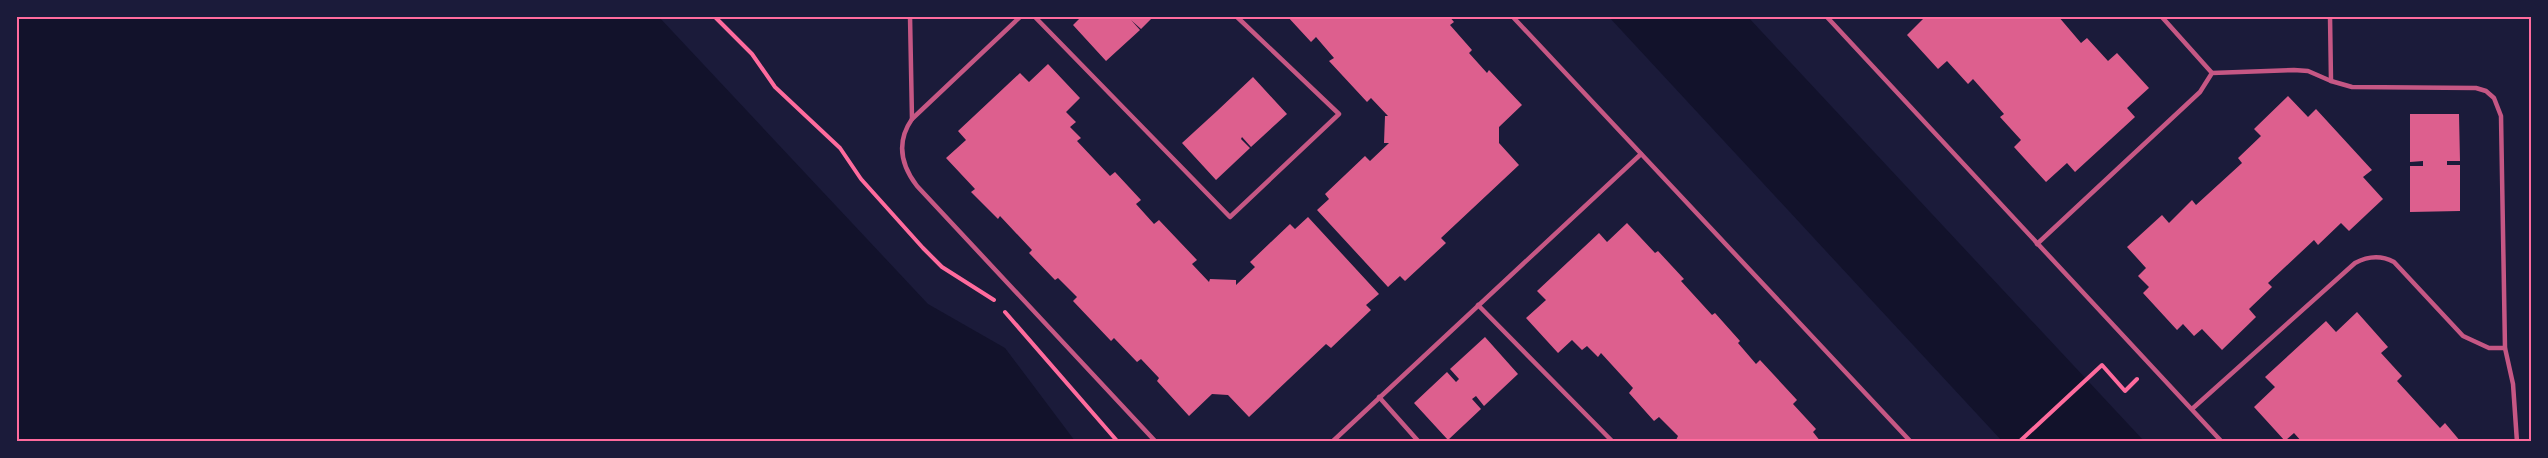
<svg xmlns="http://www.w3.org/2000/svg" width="2548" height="458" font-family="'PT Sans Narrow',sans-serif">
<rect width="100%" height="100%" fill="#1b1b3a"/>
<!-- water -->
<g fill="#12122b">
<path d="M16,17H659L928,304L1005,348L1075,441H17Z"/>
<path d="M1609,17H1748L2144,441H2002Z"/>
</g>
<!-- building -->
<g fill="#dd5f8e">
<path d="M1082,16H1154L1141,29L1131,20L1140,30L1106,61L1073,25Z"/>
<path d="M1287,16H1449L1454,22L1450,25L1472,50L1469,53L1487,73L1489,70L1522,105L1499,127V143L1519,165L1441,238L1446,243L1405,281L1400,276L1388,287L1317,210L1329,199L1325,194L1365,156L1370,161L1389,143H1384L1385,116H1388L1371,98L1367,102L1329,61L1334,58L1316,37L1311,42Z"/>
<path d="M1926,16H2058L2081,43L2087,38L2108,61L2117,53L2149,88L2127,108L2135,117L2075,172L2067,163L2046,182L2014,147L2021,140L2000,117L2004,114L1973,79L1968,84L1947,61L1938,69L1907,35Z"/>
<path d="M1048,64L1080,98L1066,112L1076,122L1070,127L1081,138L1077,141L1110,176L1115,172L1141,200L1136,204L1154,224L1159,220L1197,260L1192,264L1209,282L1210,279L1236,280V285L1255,267L1250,262L1290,224L1295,229L1308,217L1379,294L1366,305L1371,310L1331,348L1326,344L1249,417L1228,395L1212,394L1189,416L1157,381L1159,378L1141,359L1137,362L1114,338L1111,341L1073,301L1077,297L1058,278L1055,280L1029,253L1032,250L1000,216L998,219L971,192L975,189L946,158L966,140L958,131L1020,73L1029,82Z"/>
<path d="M1253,77L1287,114L1251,147L1242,137L1241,139L1250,148L1216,180L1182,143L1217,111L1226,120L1217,111Z"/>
<path d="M2288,96L2308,117L2316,109L2372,170L2363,177L2383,199L2349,231L2341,223L2318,245L2314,240L2268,283L2272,287L2249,309L2256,317L2222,350L2202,329L2194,336L2183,324L2177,330L2143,293L2149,287L2138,276L2146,268L2127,247L2162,215L2169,223L2192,200L2196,205L2242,163L2238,158L2261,136L2254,129Z"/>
<path d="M2410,114H2459L2460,161H2447V165H2460V211L2410,212V166H2423V161L2410,162Z"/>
<path d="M1627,223L1655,253L1658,251L1684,279L1681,281L1712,315L1715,313L1740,341L1738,343L1756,364L1760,360L1797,400L1793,404L1816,429L1813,432L1821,442H1675L1678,436L1659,417L1654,421L1629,393L1633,388L1601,353L1598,357L1587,346L1582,350L1572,340L1558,353L1526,318L1546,300L1537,291L1599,233L1607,242Z"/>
<path d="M2357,312L2388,347L2381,353L2402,376L2397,381L2440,428L2445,423L2461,442H2302L2294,433L2285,441L2254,407L2275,387L2265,377L2326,321L2336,332Z"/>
<path d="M1485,337L1518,374L1484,406L1476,396L1472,399L1481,409L1448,440L1414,403L1447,372L1456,382L1459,379L1450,369Z"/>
</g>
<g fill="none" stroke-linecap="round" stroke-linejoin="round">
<!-- path -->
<g stroke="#ff6b9d" stroke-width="4">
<path d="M714,16L752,54L775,87L840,148L861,179L923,248L942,267L994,300"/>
<path d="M1005,312L1118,442"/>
<path d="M2019,442L2102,365L2125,391L2137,379"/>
</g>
<!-- service -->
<g stroke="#c65784" stroke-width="4.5">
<path d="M910,16L912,119"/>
<path d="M1021,16L912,119C896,142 901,165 917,186L1156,442"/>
<path d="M1034,16L1230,217L1339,114L1236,16"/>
<path d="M1512,16L1911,442"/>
<path d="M1826,16L2222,442"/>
<path d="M2161,16L2212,73"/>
<path d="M2330,16L2331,81"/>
<path d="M2037,244L2200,92L2212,73L2294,70L2308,71L2331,81L2352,87L2476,88L2486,91L2494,98L2501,116L2505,348L2513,384L2517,442"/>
<path d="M1478,305L1613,442"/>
<path d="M1379,397L1419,442"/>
<path d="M2192,409L2355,263C2368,256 2381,255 2394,262L2463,336L2489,348H2505"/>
<path d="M1332,442L1641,154"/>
</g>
</g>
<!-- border -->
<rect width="2548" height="458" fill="none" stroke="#1b1b3a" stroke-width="36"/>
<rect x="18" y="18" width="2512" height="422" fill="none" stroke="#ff6b9d" stroke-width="2"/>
</svg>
